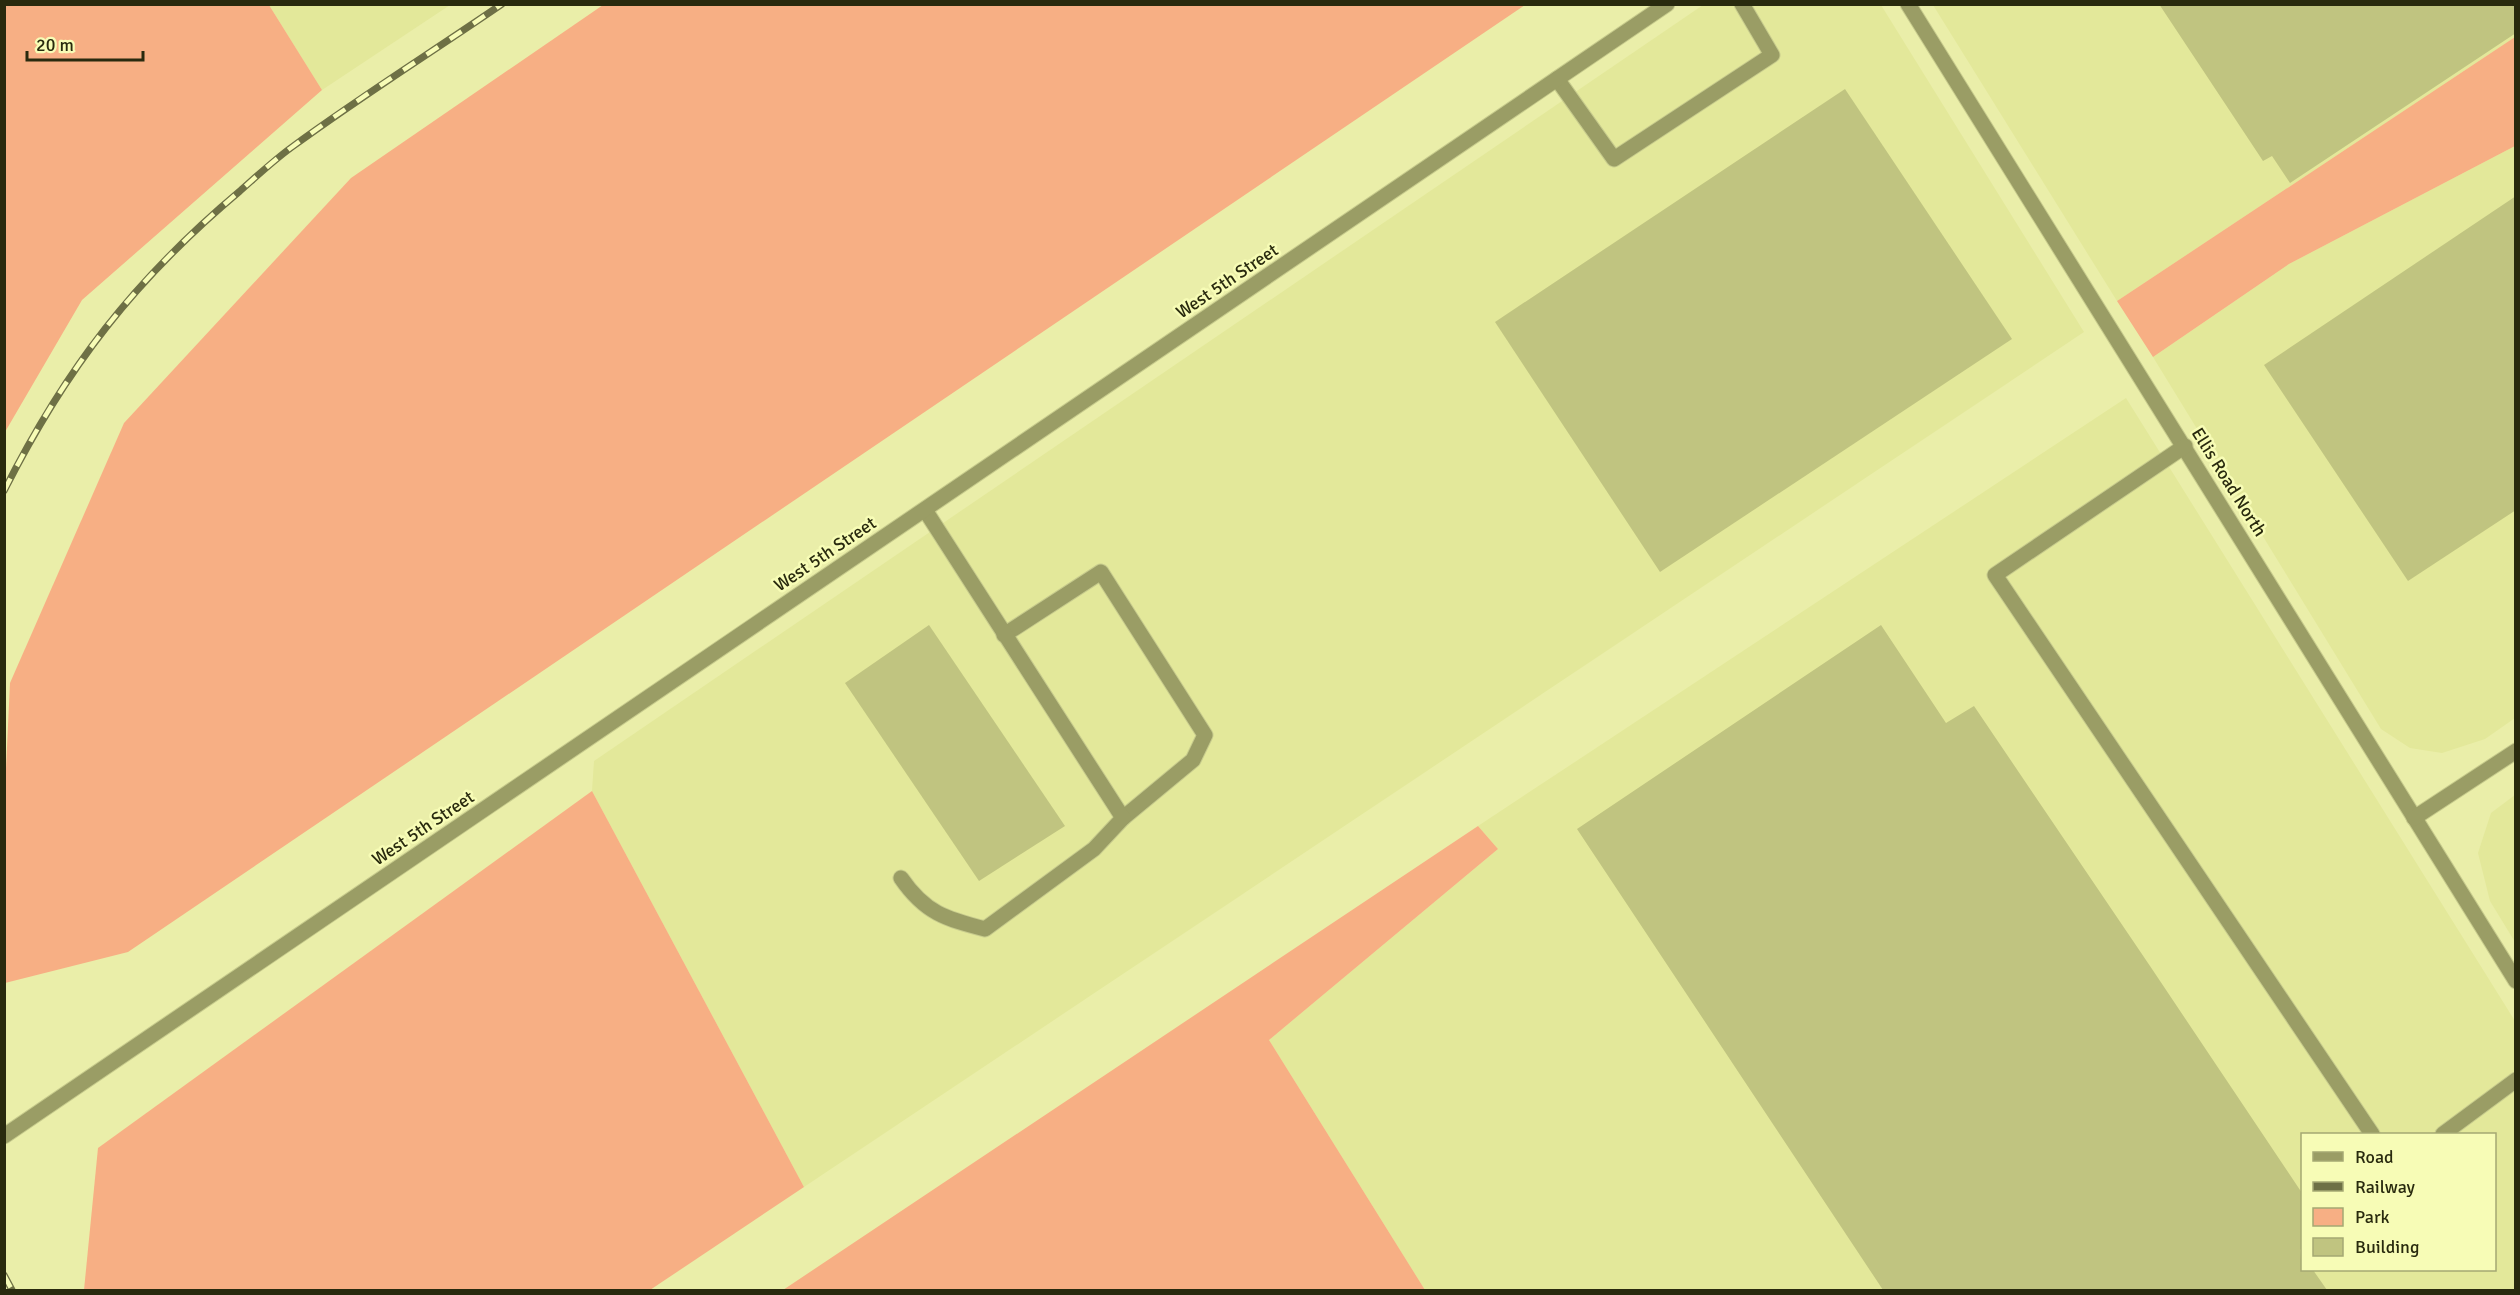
<svg xmlns="http://www.w3.org/2000/svg" width="2520" height="1295" font-family="Signika,sans-serif">
<rect width="100%" height="100%" fill="#eaeea9"/>
<!-- built -->
<g fill="#e3e89a" fill-rule="evenodd">
<path d="M269,5H450L322,90Z"/>
<path d="M1703,5H1881L2084,332L804,1187L592,791L594,761Z"/>
<path d="M1933,5H2515V37L2117,301Z"/>
<path d="M2515,146V718L2485,739L2442,753L2410,748L2381,729L2153,357L2289,264Z"/>
<path d="M2126,398L2515,1021V1290H1425L1269,1040L1498,849L1478,826ZM2302,1134H2494V1270H2302Z"/>
<path d="M2515,795V942L2490,901L2478,853L2491,813Z"/>
</g>
<!-- green -->
<g fill="#f7af84">
<path d="M5,4L269,5L322,90L82,300L5,432Z"/>
<path d="M603,5H1525L128,952L5,983L4,811L10,683L124,423L351,178Z"/>
<path d="M2515,37V146L2289,264L2153,357L2117,301Z"/>
<path d="M592,791L804,1187L650,1290H84L98,1148Z"/>
<path d="M1478,826L1498,849L1269,1040L1425,1290H783Z"/>
</g>
<!-- building -->
<g fill="#c0c480">
<path d="M2159,4H2516V33L2290,183L2272,156L2263,161Z"/>
<path d="M1845,89L2012,339L1660,572L1495,322Z"/>
<path d="M2516,196V510L2408,581L2264,365Z"/>
<path d="M929,625L1065,826L979,881L845,683Z"/>
<path d="M1881,625L1946,723L1974,706L2150,966L2302,1193V1248L2300,1250L2302,1270H2313L2327,1290H1883L1577,829Z"/>
</g>
<g fill="none" stroke-linecap="round" stroke-linejoin="round">
<defs>
<g id="minor">
<path d="M1908,4L2516,981"/>
<path d="M1557,79L1614,159L1772,55L1742,4"/>
<path d="M2185,446L1995,575L2372,1134"/>
<path d="M1004,635L1101,572L1205,735L1193,760L1123,818"/>
<path d="M2414,818L2516,751"/>
<path d="M901,878C925,913 946,919 985,929L1094,849L1123,818L925,510"/>
<path d="M2443,1134L2516,1080"/>
<path d="M4,1136L1667,4"/>
</g>
</defs>
<!-- minor casing -->
<use href="#minor" stroke="#c7cb8d" stroke-width="17"/>
<!-- minor -->
<use href="#minor" stroke="#9a9d65" stroke-width="15"/>
<defs>
<g id="rail">
<path d="M4,491C66,368 134,280 240,191C257,176 274,160 292,147C360,97 432,52 502,4"/>
<path d="M4,1275L12,1290"/>
</g>
</defs>
<!-- rail casing -->
<use href="#rail" stroke="#6e7045" stroke-width="7"/>
<!-- rail -->
<use href="#rail" stroke="#f7fcb6" stroke-width="4.5" stroke-dasharray="14" stroke-linecap="butt"/>
</g>
<g text-anchor="middle" dominant-baseline="central" stroke-width="5" stroke-linejoin="round" paint-order="stroke">
<!-- street labels -->
<g font-size="18" fill="#292a0e" stroke="#f7fcb6">
<text transform="translate(1227 281) rotate(-34)">West 5th Street</text>
<text transform="translate(2229 482) rotate(58)">Ellis Road North</text>
<text transform="translate(825 554) rotate(-34)">West 5th Street</text>
<text transform="translate(423 828) rotate(-34)">West 5th Street</text>
</g>
</g>
<!-- border -->
<rect width="2520" height="1295" fill="none" stroke="#292a0e" stroke-width="12"/>
<!-- legend -->
<rect x="2301" y="1133" width="195" height="138" fill="#f7fcb6" stroke="#a5a873" stroke-width="1.5"/>
<rect x="2313" y="1152" width="30" height="9" fill="#9a9d65" stroke="#a5a873" stroke-width="1.5"/>
<text x="2355" y="1163" font-size="18" fill="#292a0e">Road</text>
<rect x="2313" y="1182" width="30" height="9" fill="#6e7045" stroke="#a5a873" stroke-width="1.5"/>
<text x="2355" y="1193" font-size="18" fill="#292a0e">Railway</text>
<rect x="2313" y="1208" width="30" height="18" fill="#f7af84" stroke="#a5a873" stroke-width="1.5"/>
<text x="2355" y="1223" font-size="18" fill="#292a0e">Park</text>
<rect x="2313" y="1238" width="30" height="18" fill="#c0c480" stroke="#a5a873" stroke-width="1.5"/>
<text x="2355" y="1253" font-size="18" fill="#292a0e">Building</text>
<!-- scale -->
<path d="M27 51v9h116v-9" fill="none" stroke="#292a0e" stroke-width="3"/>
<text x="36" y="51" font-size="18" fill="#292a0e" stroke="#f7fcb6" stroke-width="4.5" paint-order="stroke">20 m</text>
</svg>
